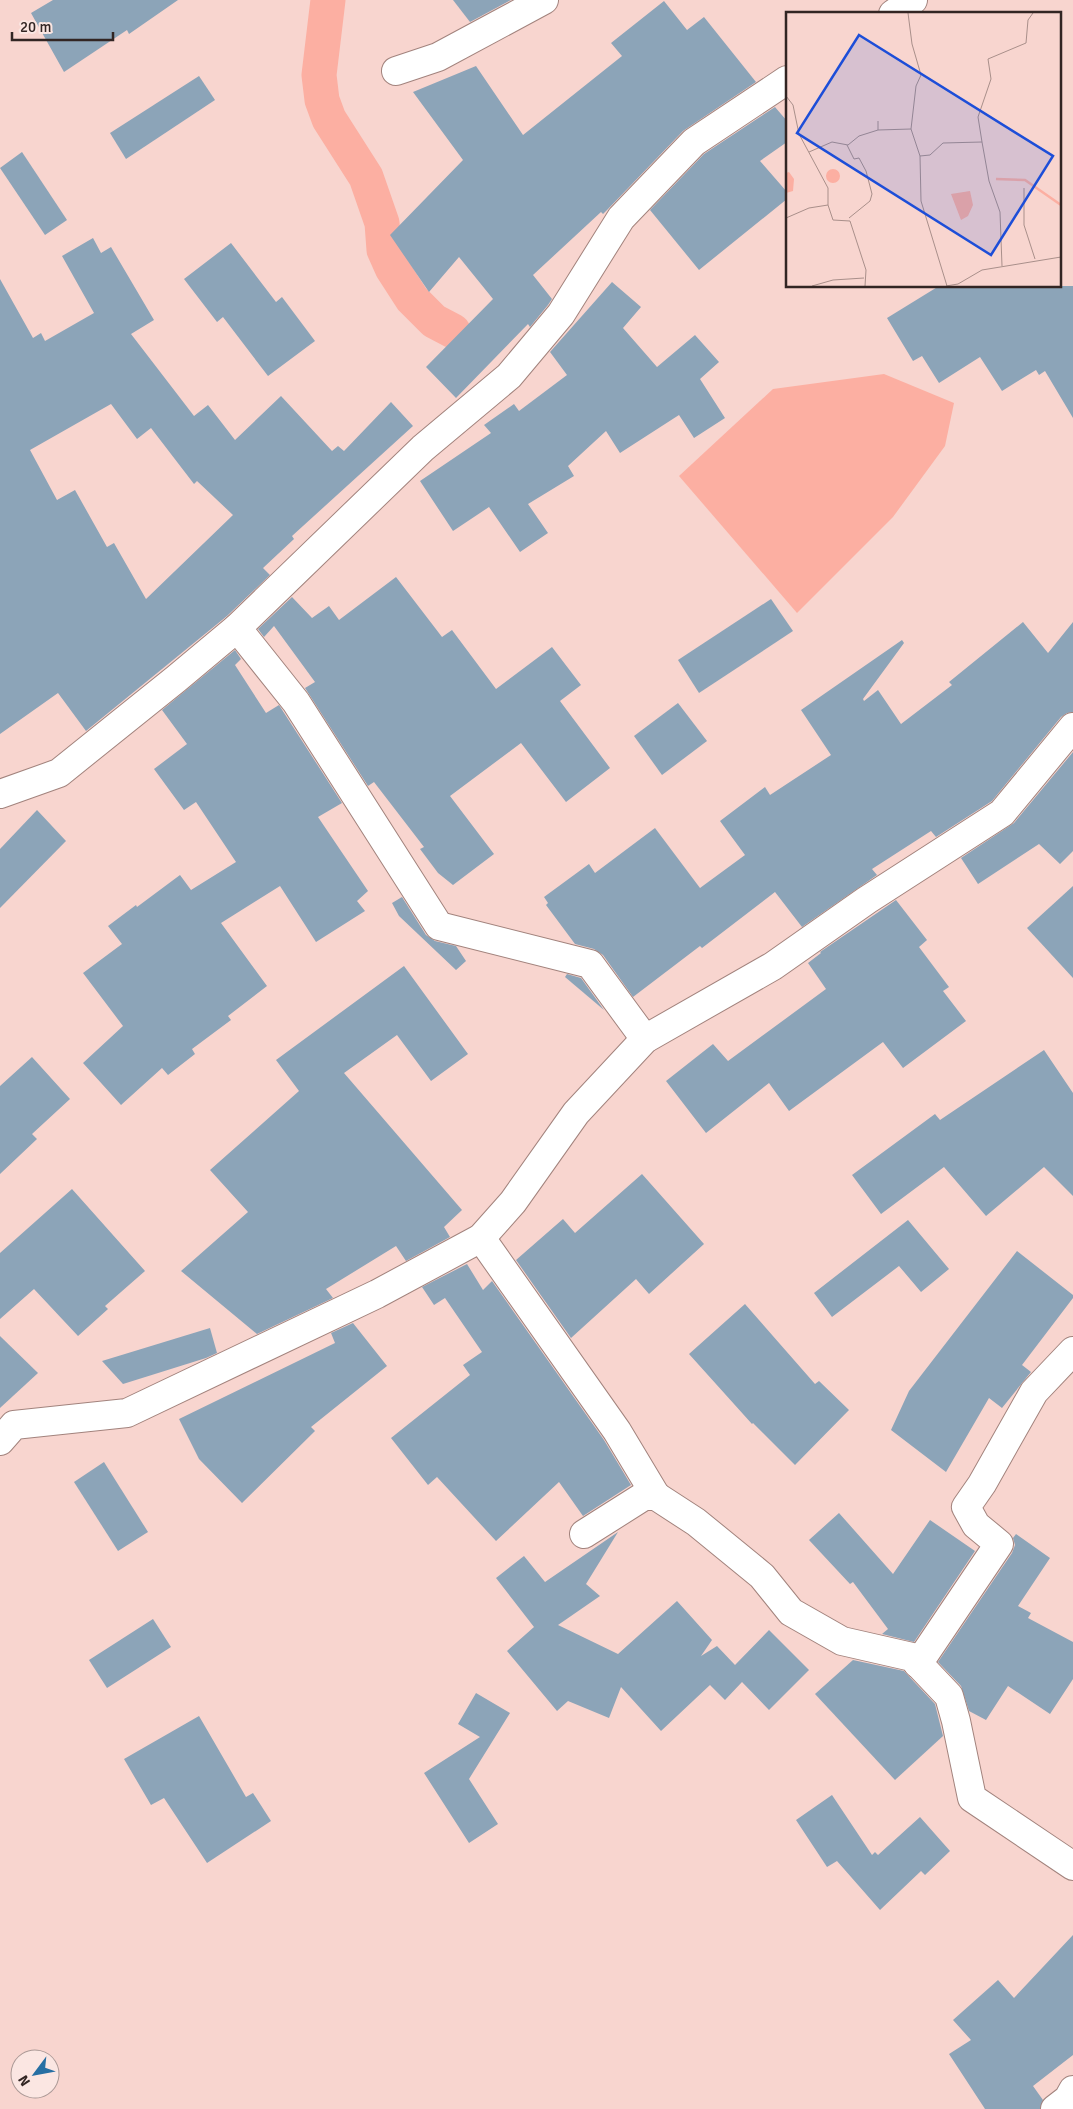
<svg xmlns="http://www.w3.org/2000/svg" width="1073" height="2109" font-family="Signika,sans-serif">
<rect width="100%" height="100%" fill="#f8d5cf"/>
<!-- water -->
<path fill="#fcafa2" d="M884,374L954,403L945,446L893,517L797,613L679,476L773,389Z"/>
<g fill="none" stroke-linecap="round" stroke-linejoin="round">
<!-- canal -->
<path stroke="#fcafa2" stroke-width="35" d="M328,0L319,75L322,100L329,119L366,177L382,223L384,250L392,268L412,299L434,321L453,331"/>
</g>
<!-- building -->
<g fill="#8ca4b8" fill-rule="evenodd">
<path d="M53,0H178L129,34L127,30L64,72L31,13Z"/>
<path d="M453,0H511L470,22Z"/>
<path d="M664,1L687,30L704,17L756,82L683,131L608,209L603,214L601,212L533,275L552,299L548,305L530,327L528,324L456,398L426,367L493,299L459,257L429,292L390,235L463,160L413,92L476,66L523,135L622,56L611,43Z"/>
<path d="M199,76L215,100L126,159L110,133Z"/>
<path d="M775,107L787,121V142L760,161L787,192V199L699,270L650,210L704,154Z"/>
<path d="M22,152L67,220L45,235L0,168Z"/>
<path d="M93,238L101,253L111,247L154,320L131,334L194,416L208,405L235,440L281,396L332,451L338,446L344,451L391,402L413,426L292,536L294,539L263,568L270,575L227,616L86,731L58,693L0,734V279L33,338L41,333L45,341L94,313L62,256ZM111,404L137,439L151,428L194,484L197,481L233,515L146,599L114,543L107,547L75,490L57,500L30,450Z"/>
<path d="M231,243L276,302L282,297L315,341L268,376L223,317L217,322L184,279Z"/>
<path d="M612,282L641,307L623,328L657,367L695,335L719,362L700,379L725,418L694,438L679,415L620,453L606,431L568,466L574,476L528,504L548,533L520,552L489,507L453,531L420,481L491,433L484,425L514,404L519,411L567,375L550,352Z"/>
<path d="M939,286H1073V418L1045,371L1039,375L1036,370L1002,391L980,357L939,383L922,356L913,361L887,318Z"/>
<path d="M396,577L442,637L452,630L496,689L552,647L581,685L560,701L610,768L566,802L521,743L450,796L494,854L453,885L438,873L420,849L424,847L374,782L368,786L305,688L315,682L274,626L264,637L258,629L292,597L312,618L329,606L339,620Z"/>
<path d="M771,599L793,631L699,693L678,660Z"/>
<path d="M1023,622L1048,653L1073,622V712L1067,713L1061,717L992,801L936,837L931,831L872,869L877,875L802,927L775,892L702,948L700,946L633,997L603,955L594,949L575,944L546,905L548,903L544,897L589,864L595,873L655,828L700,888L745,855L720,821L765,787L770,795L831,755L801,710L902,640L904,643L863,699L864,701L878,690L901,724L952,685L949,682Z"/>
<path d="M235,650L241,659L235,665L266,713L279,705L342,803L318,817L368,891L357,901L365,911L316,942L280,886L221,923L267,986L228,1016L231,1020L192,1049L195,1054L168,1075L162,1068L121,1105L83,1063L123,1026L83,973L122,944L108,926L136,905L137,907L180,875L191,890L236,862L196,802L184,810L154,769L187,744L162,710Z"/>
<path d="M678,703L707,741L662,775L634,736Z"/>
<path d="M1073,752V851L1060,864L1039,844L978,884L961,858L1014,823Z"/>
<path d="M37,810L66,841L0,908V849Z"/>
<path d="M1073,886V978L1027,928Z"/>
<path d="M402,897L426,935L435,941L456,946L466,961L456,970L399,916L392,903Z"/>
<path d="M896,900L927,940L919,947L949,987L943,991L966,1021L903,1068L883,1042L789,1111L769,1083L706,1133L666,1081L713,1044L728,1061L826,989L808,963L821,953L820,952Z"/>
<path d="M404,966L468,1054L431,1081L397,1035L344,1073L462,1210L444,1227L450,1237L406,1261L396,1246L326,1289L333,1298L257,1334L181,1271L248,1212L210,1170L299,1091L276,1060Z"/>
<path d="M567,974L581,978L604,1010L565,977Z"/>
<path d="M1044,1050L1073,1093V1196L1044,1167L986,1216L944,1167L881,1214L852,1175L935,1114L940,1120Z"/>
<path d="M32,1057L70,1099L32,1134L37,1139L0,1174V1086Z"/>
<path d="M642,1174L704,1244L649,1294L636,1279L571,1338L516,1260L563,1219L575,1233Z"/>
<path d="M72,1189L145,1271L105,1306L108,1309L78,1336L34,1289L0,1319V1253Z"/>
<path d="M908,1220L949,1269L921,1292L899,1266L832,1317L814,1293Z"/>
<path d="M1017,1251L1073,1295V1298L1022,1365L1031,1372L1002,1408L989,1398L946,1472L891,1430L909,1391Z"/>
<path d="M467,1264L483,1290L492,1281L604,1440L631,1485L583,1516L559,1482L496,1541L437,1477L428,1485L391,1438L470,1375L463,1365L482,1352L445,1298L434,1305L422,1287Z"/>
<path d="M745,1304L815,1384L819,1381L849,1410L795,1465L753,1423L752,1424L689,1354Z"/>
<path d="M353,1323L387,1366L311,1427L315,1431L242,1503L199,1459L179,1419L335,1343L331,1333Z"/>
<path d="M210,1328L217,1353L206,1358L123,1384L102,1361Z"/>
<path d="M0,1336L38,1373L0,1408Z"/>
<path d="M104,1462L148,1532L118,1551L74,1482Z"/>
<path d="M839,1513L893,1574L930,1520L975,1551L914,1642L882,1634L888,1629L853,1582L850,1584L809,1540Z"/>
<path d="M618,1532L586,1584L600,1596L558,1625L618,1654L677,1601L712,1640L701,1656L717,1646L735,1665L769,1630L809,1670L769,1710L742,1682L725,1700L710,1685L661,1731L621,1687L609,1718L568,1701L557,1711L507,1651L534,1627L496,1578L524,1556L545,1582Z"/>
<path d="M1016,1534L1050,1558L1018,1606L1031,1613L1028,1618L1073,1642V1679L1050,1714L1008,1686L986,1720L969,1711L961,1686L938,1662L1012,1553L1015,1545L1013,1538Z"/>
<path d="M153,1619L171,1647L107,1688L89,1660Z"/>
<path d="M853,1660L904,1671L935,1704L943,1736L895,1780L815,1694Z"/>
<path d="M476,1693L510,1713L469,1779L498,1824L469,1843L424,1773L480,1737L458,1724Z"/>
<path d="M199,1716L246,1797L253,1793L271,1821L207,1863L164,1798L151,1805L124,1759Z"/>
<path d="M832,1795L872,1855L875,1852L878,1855L920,1817L950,1851L925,1875L921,1871L880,1910L837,1861L827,1867L796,1820Z"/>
<path d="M1073,1935V2055L1033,2086L1043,2100L1040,2109H985L949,2054L971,2040L953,2020L998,1980L1014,1998Z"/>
</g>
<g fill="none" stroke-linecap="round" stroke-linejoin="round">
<defs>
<g id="minor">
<path d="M893,14L913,0"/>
<path d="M396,71L438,57L544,0"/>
<path d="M237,628L423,448L509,376L561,314L621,218L694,142L787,80"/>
<path d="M0,794L59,773L176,679L237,628L296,702L439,926L590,964L645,1039"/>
<path d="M481,1238L617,1431L656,1496"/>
<path d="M0,1441L14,1425L127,1413L377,1294L481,1238L513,1202L576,1113L645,1039L773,966L867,900L1002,813L1073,727"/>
<path d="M584,1534L644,1496H656L696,1522L762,1576L791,1612L842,1641L912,1657L949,1696L956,1721L972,1798L1073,1866"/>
<path d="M918,1664L999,1544L976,1525L966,1507L982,1484L1034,1392L1073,1351"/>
<path d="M1055,2109L1068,2099L1073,2090"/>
</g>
</defs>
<!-- minor casing -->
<use href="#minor" stroke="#a2837d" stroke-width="30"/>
<!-- minor -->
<use href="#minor" stroke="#fff" stroke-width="28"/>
</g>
<!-- overview -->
<g transform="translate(786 12)">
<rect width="275" height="275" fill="#f8d5cf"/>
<path d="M40 164a7 7 0 1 1 14 0a7 7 0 1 1-14 0ZM3,160L8,167L7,179L0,181V161ZM184,179L187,193L182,204L175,208L165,182Z" fill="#fcafa2"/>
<path fill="none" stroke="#fcafa2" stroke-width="2.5" d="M210,167L239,168L275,193"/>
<path fill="none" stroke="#a98f8a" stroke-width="1" d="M122,1L126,32L135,63L130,74L125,117L134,144L135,189L161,274M0,84L7,93L13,122L42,176V193L47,208L64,209L80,258L79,274M92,118L125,117M196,130L203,169L214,200L216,254M61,133L68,147L73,146L80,159L86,182L84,189L63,206M23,140L46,130L62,133L73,124L92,118V109M134,144L144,143L157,131L196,130L192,105L205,67L202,47L240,31L242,8L247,1M238,176V213L249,247M0,206L23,196L42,193M26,274L47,268L78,266M160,274L172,272L196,258L275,245"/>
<path fill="#1d4ed8" fill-opacity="0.15" stroke="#1d4ed8" stroke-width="2.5" d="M73,23L267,144L205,243L11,121Z"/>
<rect width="275" height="275" fill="none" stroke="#322523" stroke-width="2.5"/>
</g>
<!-- north arrow -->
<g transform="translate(35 2074) rotate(238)"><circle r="24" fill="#fbe6e2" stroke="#ab9996"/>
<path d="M0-4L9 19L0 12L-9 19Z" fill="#276fa3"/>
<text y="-8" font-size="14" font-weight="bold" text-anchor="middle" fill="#322523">N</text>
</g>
<!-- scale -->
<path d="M12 32v8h101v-8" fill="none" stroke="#322523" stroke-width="2.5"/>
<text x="20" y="32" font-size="15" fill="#322523" stroke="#fbe6e2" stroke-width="4" paint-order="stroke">20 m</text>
</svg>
